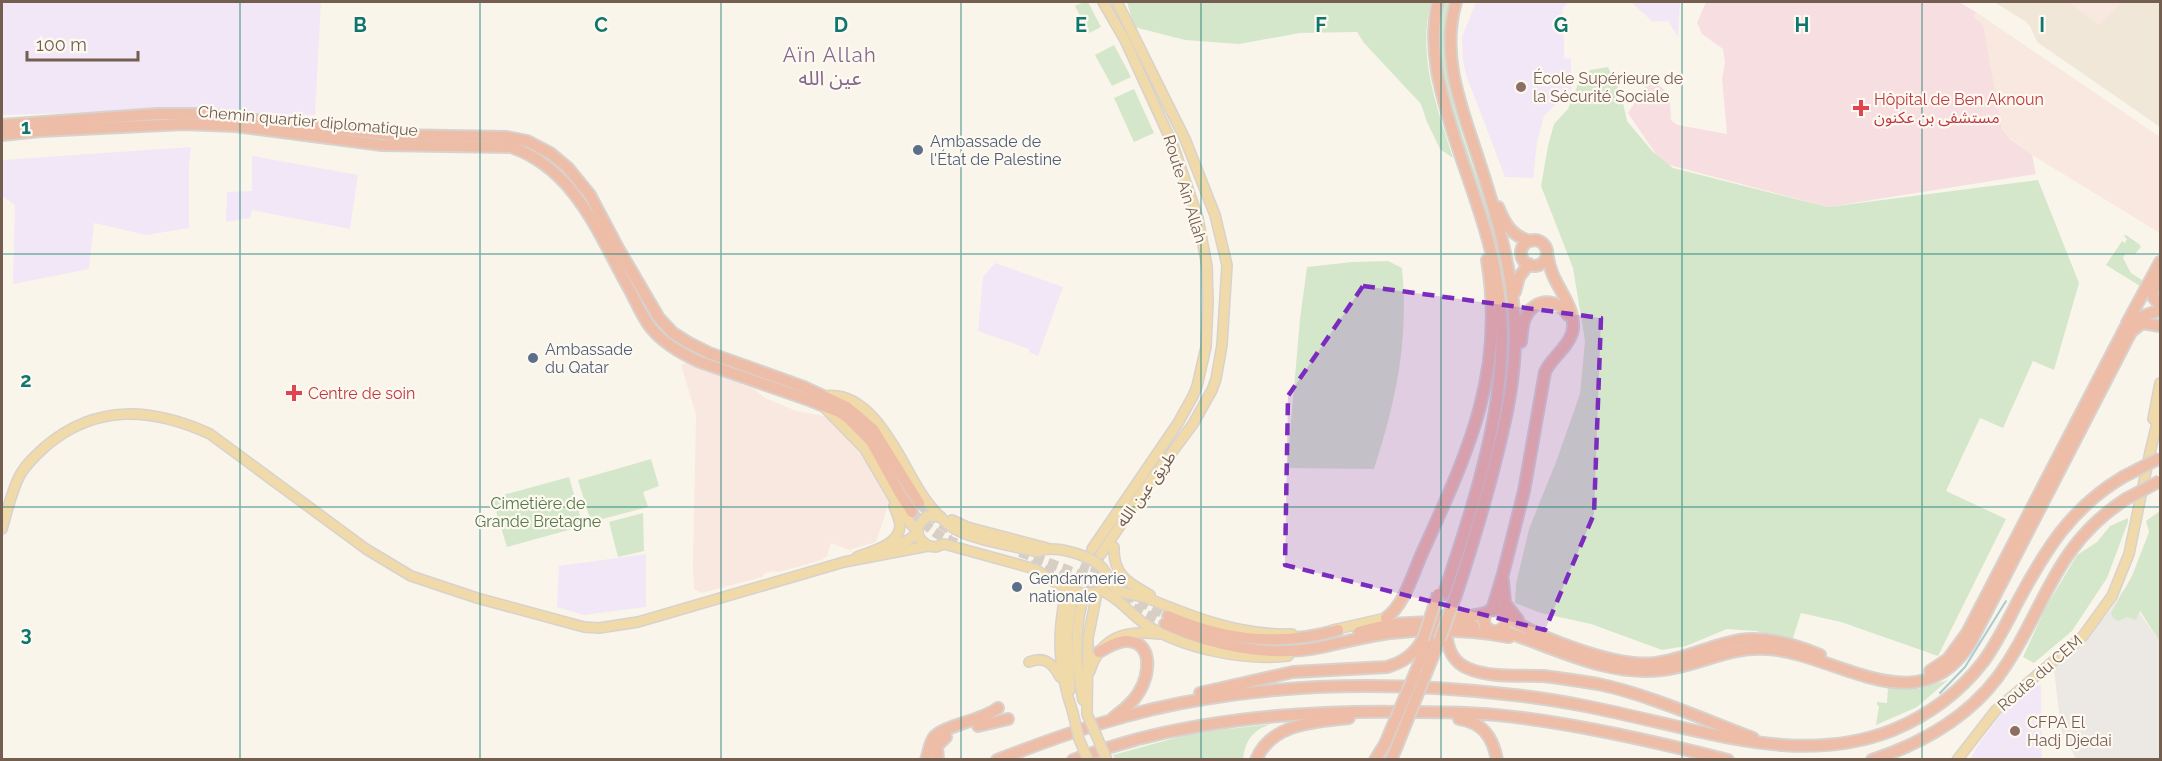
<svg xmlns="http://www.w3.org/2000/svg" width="2162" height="761" font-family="Raleway,'Noto Sans Arabic',sans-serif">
<rect width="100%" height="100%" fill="#faf5ea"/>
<!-- residential -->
<path fill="#f1e7d9" d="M1994,2H2069L2099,24L2122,2H2160V127L2037,42L2030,26L2025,21Z"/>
<!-- commercial -->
<g fill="#f9e8e0">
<path d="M2069,2H2122L2099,25Z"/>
<path d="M1976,12L2160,137V233L2032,155L2006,135L2001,126L1974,17Z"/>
<path d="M686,363L754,389L765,398L796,411L824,416L846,435L857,449L889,503L876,542L849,550L831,543L827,556L822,560L779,572L774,571L765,573L762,577L702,593L694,589L693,566L696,415L681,365Z"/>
</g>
<!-- industrial -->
<path fill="#ece8e3" d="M2123,590L2160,642V759H2076L2061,730L2054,669L2085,640L2111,609Z"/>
<!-- education -->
<g fill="#f2e7f7">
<path d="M2,2H321L315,115L163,110L2,115Z"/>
<path d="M1476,2H1569L1563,8L1561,20L1564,40V58L1571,59V90L1544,116L1537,142L1533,178L1505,177L1466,75L1463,61L1462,37Z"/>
<path d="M1631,2H1680L1678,37L1668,21L1653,22Z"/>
<path d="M191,147L189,165V228L146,235L94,223L89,269L13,284L15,205L2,196V160Z"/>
<path d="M252,156L358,175L350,229L252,210L250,218L226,222L227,192L252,191Z"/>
<path d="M995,263L1063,287L1038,356L1029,352V349L978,331L983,277Z"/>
<path d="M646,554V607L584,615L557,607L559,566Z"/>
<path d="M2034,685H2041L2042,759L1970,760L1976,748L2001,714L2025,691Z"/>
</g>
<!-- medical -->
<path fill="#f7dfe1" d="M1706,2H1959L1976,12L1974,17L1983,25L2002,129L2010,139L2032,155L2036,174L1828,207L1662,163L1628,113L1651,78L1667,92L1670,103L1671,120L1673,122L1678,125L1727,134L1722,78L1725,63L1723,49L1702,34L1697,23Z"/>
<!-- green -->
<g fill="#d5e7ca">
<path d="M1084,2H1088L1101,27L1089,33L1075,6Z"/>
<path d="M1127,2H1431C1417,57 1437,106 1453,158L1440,149L1427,122L1421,104L1364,43L1357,32L1300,33L1239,44L1185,40L1134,27Z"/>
<path d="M1445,2H1449C1428,89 1489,183 1503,270C1517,355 1501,422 1478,503C1455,591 1422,676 1386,759L1383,760L1429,649L1458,564L1506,360C1508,325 1504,290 1497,256L1443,79L1440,29Z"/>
<path d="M1114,45L1131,77L1112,86L1095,55Z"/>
<path d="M1608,67L1621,94L1627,121L1653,152L1673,168L1828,207L2038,180L2079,283L2054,370L2033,361L2003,428L1980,418L1946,491L2006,519L1938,656L1841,622L1801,613L1792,641L1756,631L1727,629L1686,646L1662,650L1591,624L1541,613L1515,603L1516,584L1529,529L1556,462L1580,394L1585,341L1573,268L1541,186L1548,146L1554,124L1568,109L1579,82L1590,70Z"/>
<path d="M1134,89L1154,133L1134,142L1114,98Z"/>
<path d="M2126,235L2139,244L2141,247L2135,254H2125L2123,258L2131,273L2142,280L2140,286L2106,265L2122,241L2125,243L2127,239L2124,236Z"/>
<path d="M1388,261L1402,268C1409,341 1396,400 1374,469L1287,468L1300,319L1307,267L1352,262Z"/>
<path d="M651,459L659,486L643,492L648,507L591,522L578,480Z"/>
<path d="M569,477L583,526L507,547L492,498Z"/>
<path d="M2160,511V642L2140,611L2136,620L2127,617L2118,621L2113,618L2111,613L2132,576L2149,532L2146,521Z"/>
<path d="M643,513L644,551L618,557L609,522Z"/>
<path d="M2128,518V522L2107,578L2072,631L2034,663L2023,657L2046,607L2077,555L2097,542L2110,526Z"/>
<path d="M1948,680L1917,707L1876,725L1879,706L1877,705V702L1887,703L1888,686L1918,689Z"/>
<path d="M1271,724C1252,731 1246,739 1243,759L1116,760L1113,755L1193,733Z"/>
</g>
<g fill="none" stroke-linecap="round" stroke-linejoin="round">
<!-- stream -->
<path stroke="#a8cbd3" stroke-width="2" d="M1940,693L1965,667L2006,601"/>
<!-- major-tunnel -->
<g stroke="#d8cfc4" stroke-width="9" stroke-dasharray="9 4.5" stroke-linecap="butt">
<path d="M1073,597L1091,551"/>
<path d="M1084,598L1100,557"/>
</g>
<!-- highway-tunnel -->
<g stroke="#d8cfc4" stroke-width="10" stroke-dasharray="10 5" stroke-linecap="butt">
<path d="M919,503L938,522L954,532"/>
<path d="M912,512C928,528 940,538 961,545"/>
<path d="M1020,552L1112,587"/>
<path d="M1030,565L1054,573L1103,593"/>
<path d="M1126,594L1168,616"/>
<path d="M1120,601L1165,624"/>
</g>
<defs>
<g id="major">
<path d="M825,396C869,389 897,452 915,483C924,499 938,517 953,528C972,540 1014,546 1037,552C1053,544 1093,555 1104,570C1110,578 1110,586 1120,591C1128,595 1138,595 1147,598C1193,617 1240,636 1292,634"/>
<path d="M825,408L864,448L901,511L918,533L920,539L928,546"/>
<path d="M2153,419L2160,383"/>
<path d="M952,520L967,527L1047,548"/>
<path d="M2,529C7,512 11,493 19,477C25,465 36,455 46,446C97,403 153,408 210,434L366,549L411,576L477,598L584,627L599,628L638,622L844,562L928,546L936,547L944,544L1035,569L1054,582L1081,593H1097L1101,590L1107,578"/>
<path d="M918,533V526L927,516L941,517"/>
<path d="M1114,547C1113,575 1128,583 1150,595"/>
<path d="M1092,549L1178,423L1193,396L1197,386L1206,347L1208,301L1207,266L1198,218L1173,145L1125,40L1103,2"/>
<path d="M889,551L918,534"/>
<path d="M1101,554L1144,490L1193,424L1212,390L1216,379L1222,345L1227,265L1215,215L1185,139L1117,2"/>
<path d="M857,557C871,551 899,545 900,526C900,520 896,512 894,506"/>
<path d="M1067,588C1056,634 1058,669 1073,713"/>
<path d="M1101,590C1122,600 1128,612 1145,624C1183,649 1244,661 1288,656"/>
<path d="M1082,603C1074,635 1076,668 1083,700"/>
<path d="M1333,630L1386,618"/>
<path d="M1029,662C1044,656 1053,663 1060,677"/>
<path d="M1090,671C1101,636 1126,630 1159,634"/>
<path d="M1070,690L1067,635L1072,600"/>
<path d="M1087,714L1088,638L1097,593"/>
<path d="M1957,760L1996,710L2083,636L2112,596L2129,554L2150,452L2160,411"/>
</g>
<g id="highway">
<path d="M1438,2C1427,50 1441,94 1455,139C1471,188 1491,237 1498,288C1514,388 1475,500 1444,594"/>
<path d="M2,125L157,114H202L392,135L507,137L527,141L550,153L568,168L590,195L618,248L659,318L673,333L689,343L709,353L804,387L847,407L873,429L919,503"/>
<path d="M2,135L40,131L183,124L235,126L382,145L511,147C577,170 599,236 631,292C637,304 643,318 651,328C664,344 682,354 700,362L809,400L839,412L848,418L871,441L899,492L912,512"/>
<path d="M1498,207C1505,224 1512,237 1531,241"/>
<circle cx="1534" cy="253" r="13"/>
<path d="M2158,279L2153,290V297L2160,305"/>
<path d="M1515,292L1519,277L1529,264"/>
<path d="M2127,323L2160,262"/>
<path d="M1521,342C1522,334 1522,325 1525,318C1534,298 1557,297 1568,315"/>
<path d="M1503,581L1505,603L1518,620"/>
<path d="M1456,595C1468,559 1479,522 1489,486C1505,426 1521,364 1513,302C1508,254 1494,207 1479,161C1462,108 1440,57 1456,2"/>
<circle cx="1495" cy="620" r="11"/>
<path d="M1492,610L1503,574L1524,491L1545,372C1551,358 1567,349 1572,333C1578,313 1560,292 1553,275C1550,268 1548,260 1547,252"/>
<path d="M1168,616C1223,640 1280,647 1338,630"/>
<path d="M1440,616L1465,617L1487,613"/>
<path d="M1505,616C1540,638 1615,668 1656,663C1685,659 1711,645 1740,640C1767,636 1794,644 1820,655"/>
<path d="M1386,618C1405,604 1413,573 1423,551C1468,452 1506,372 1487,260"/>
<path d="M1165,624C1213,646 1269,658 1322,647C1345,642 1367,636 1390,633C1428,629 1471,630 1509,637"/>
<path d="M1500,630C1552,646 1606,677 1662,670C1700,666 1727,646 1768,649C1835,653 1920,727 1971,642L2131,332L2142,323L2160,326"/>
<path d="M1359,632C1397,619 1434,622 1474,626"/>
<path d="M1447,639C1449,652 1454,662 1467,668C1489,678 1519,675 1543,676C1561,678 1580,681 1598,684C1647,694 1705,720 1753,738"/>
<path d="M1099,652C1107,647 1116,642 1125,641C1154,640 1150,675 1139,692C1133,703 1123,710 1113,718"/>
<path d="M1416,671L1429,639"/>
<path d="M1427,671L1440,639"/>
<path d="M1930,671L1948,659L1967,633L2125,328L2140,317L2160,310"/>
<path d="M1200,693L1293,672L1387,667C1404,662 1414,654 1423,639"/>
<path d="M1459,719C1482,722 1493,737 1497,760"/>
<path d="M978,726L1008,719"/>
<path d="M926,760C929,752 929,744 934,737C945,725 981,721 998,708"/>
<path d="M938,760L937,746L946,737"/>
<path d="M997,760C1064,734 1133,710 1204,699C1306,682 1412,683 1514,695C1563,700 1610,711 1657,722C1736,740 1815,761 1893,730C1929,715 1959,693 1983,662C1997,643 2007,622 2018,601C2046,549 2071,508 2123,477"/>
<path d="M1073,760C1094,752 1116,745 1138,739C1227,716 1322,710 1414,712C1450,712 1487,713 1523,718C1592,727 1661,743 1728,760"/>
<path d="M1256,760C1271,723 1315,722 1349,718"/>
<path d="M1375,760L1385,744"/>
<path d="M1391,760L1397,746"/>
<path d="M1872,760C1920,744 1966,719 1997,678C2045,613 2051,547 2126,499"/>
</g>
</defs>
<!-- major casing -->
<use href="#major" stroke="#d8d2ce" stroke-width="12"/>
<!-- highway casing -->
<use href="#highway" stroke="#d8d2ce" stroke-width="14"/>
<!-- major -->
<use href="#major" stroke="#f1daaa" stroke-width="9"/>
<!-- highway -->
<use href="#highway" stroke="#eebda8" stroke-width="10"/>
<defs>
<g id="major-bridge">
<path d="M1073,713L1079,739L1088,760"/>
<path d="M1087,714L1107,760"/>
</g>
<g id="highway-bridge">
<path d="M2123,477L2160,458"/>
<path d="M2126,499L2160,481"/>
<path d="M1423,639L1438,594"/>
<path d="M1440,639L1456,595"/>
<path d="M1385,744L1416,671"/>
<path d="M1397,746L1427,671"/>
</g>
</defs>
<!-- major-bridge casing -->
<use href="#major-bridge" stroke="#d8d2ce" stroke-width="12" stroke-linecap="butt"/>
<!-- highway-bridge casing -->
<use href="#highway-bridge" stroke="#d8d2ce" stroke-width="14" stroke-linecap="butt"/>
<!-- major-bridge -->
<use href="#major-bridge" stroke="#f1daaa" stroke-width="9"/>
<!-- highway-bridge -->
<use href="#highway-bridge" stroke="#eebda8" stroke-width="10"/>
</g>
<!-- marked area -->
<path fill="#7b2cbf" fill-opacity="0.2" stroke="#7b2cbf" stroke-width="4.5" stroke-dasharray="12 8" stroke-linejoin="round" d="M1363,286L1601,318L1594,514L1545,630L1285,565L1288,396Z"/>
<!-- grid -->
<path fill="none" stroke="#0f766e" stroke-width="1.5" stroke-opacity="0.55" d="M240,2V760M480,2V760M721,2V760M961,2V760M1201,2V760M1441,2V760M1682,2V760M1922,2V760M2,254H2160M2,507H2160"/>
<!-- markers -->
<g fill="#8d6e63" stroke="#fdf9f1" stroke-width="2">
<circle cx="1521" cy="87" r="6"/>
<circle cx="2015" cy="731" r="6"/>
</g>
<g fill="#e0444e" stroke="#fdf9f1" stroke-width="2">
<path d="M1858 99h6v6h6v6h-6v6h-6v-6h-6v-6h6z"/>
<path d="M291 384h6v6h6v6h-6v6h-6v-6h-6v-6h6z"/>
</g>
<g fill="#5c6f8a" stroke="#fdf9f1" stroke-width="2">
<circle cx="918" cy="150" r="6"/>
<circle cx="533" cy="358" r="6"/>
<circle cx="1017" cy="587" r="6"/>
</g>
<g text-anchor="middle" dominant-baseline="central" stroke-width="4.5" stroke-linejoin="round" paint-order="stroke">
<!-- education labels -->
<g font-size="16" fill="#785e54" stroke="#fdf9f1" text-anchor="start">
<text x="1533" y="78">École Supérieure de<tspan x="1533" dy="18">la Sécurité Sociale</tspan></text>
<text x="2027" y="722">CFPA El<tspan x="2027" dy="18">Hadj Djedai</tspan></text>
</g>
<!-- health labels -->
<g font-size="16" fill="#be3a42" stroke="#fdf9f1" text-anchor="start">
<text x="1874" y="99">Hôpital de Ben Aknoun<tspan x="1874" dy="18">مستشفى بن عكنون</tspan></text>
<text x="308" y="393">Centre de soin</text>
</g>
<!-- street labels -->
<g font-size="16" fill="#735e50" stroke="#fdf9f1">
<text transform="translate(308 121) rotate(5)">Chemin quartier diplomatique</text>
<text transform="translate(1185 189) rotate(73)">Route Aîn Allah</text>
<text transform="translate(1146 489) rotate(-54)">طريق عين الله</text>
<text transform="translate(2040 673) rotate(-41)">Route du CEM</text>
</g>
<!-- service labels -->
<g font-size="16" fill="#4e5e75" stroke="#fdf9f1" text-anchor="start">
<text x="930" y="141">Ambassade de<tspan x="930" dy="18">l'État de Palestine</tspan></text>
<text x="545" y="349">Ambassade<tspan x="545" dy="18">du Qatar</tspan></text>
<text x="1029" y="578">Gendarmerie<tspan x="1029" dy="18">nationale</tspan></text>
</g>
<!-- park labels -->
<g font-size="16" fill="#547849" stroke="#fdf9f1">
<text x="538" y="503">Cimetière de<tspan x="538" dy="18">Grande Bretagne</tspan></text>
</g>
<!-- quarter labels -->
<g font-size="20" letter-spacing="1.5" fill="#83688e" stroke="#fdf9f1">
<text x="830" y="55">Aïn Allah<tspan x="830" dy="23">عين الله</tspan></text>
</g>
</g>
<g font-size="20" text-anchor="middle" font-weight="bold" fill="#0f766e" stroke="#fdf9f1" stroke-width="4.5" stroke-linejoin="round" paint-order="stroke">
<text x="360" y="32">B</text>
<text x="601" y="32">C</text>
<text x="841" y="32">D</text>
<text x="1081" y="32">E</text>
<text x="1321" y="32">F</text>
<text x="1561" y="32">G</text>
<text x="1802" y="32">H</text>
<text x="2042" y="32">I</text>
<text x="26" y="134">1</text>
<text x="26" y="387">2</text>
<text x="26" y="641">3</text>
</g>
<!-- border -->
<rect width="2162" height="761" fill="none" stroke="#735e50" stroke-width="6"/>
<!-- scale -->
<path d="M27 51v9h111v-9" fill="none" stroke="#735e50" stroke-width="3"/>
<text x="36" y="51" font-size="18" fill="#735e50" stroke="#fdf9f1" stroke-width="4.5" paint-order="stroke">100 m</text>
</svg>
